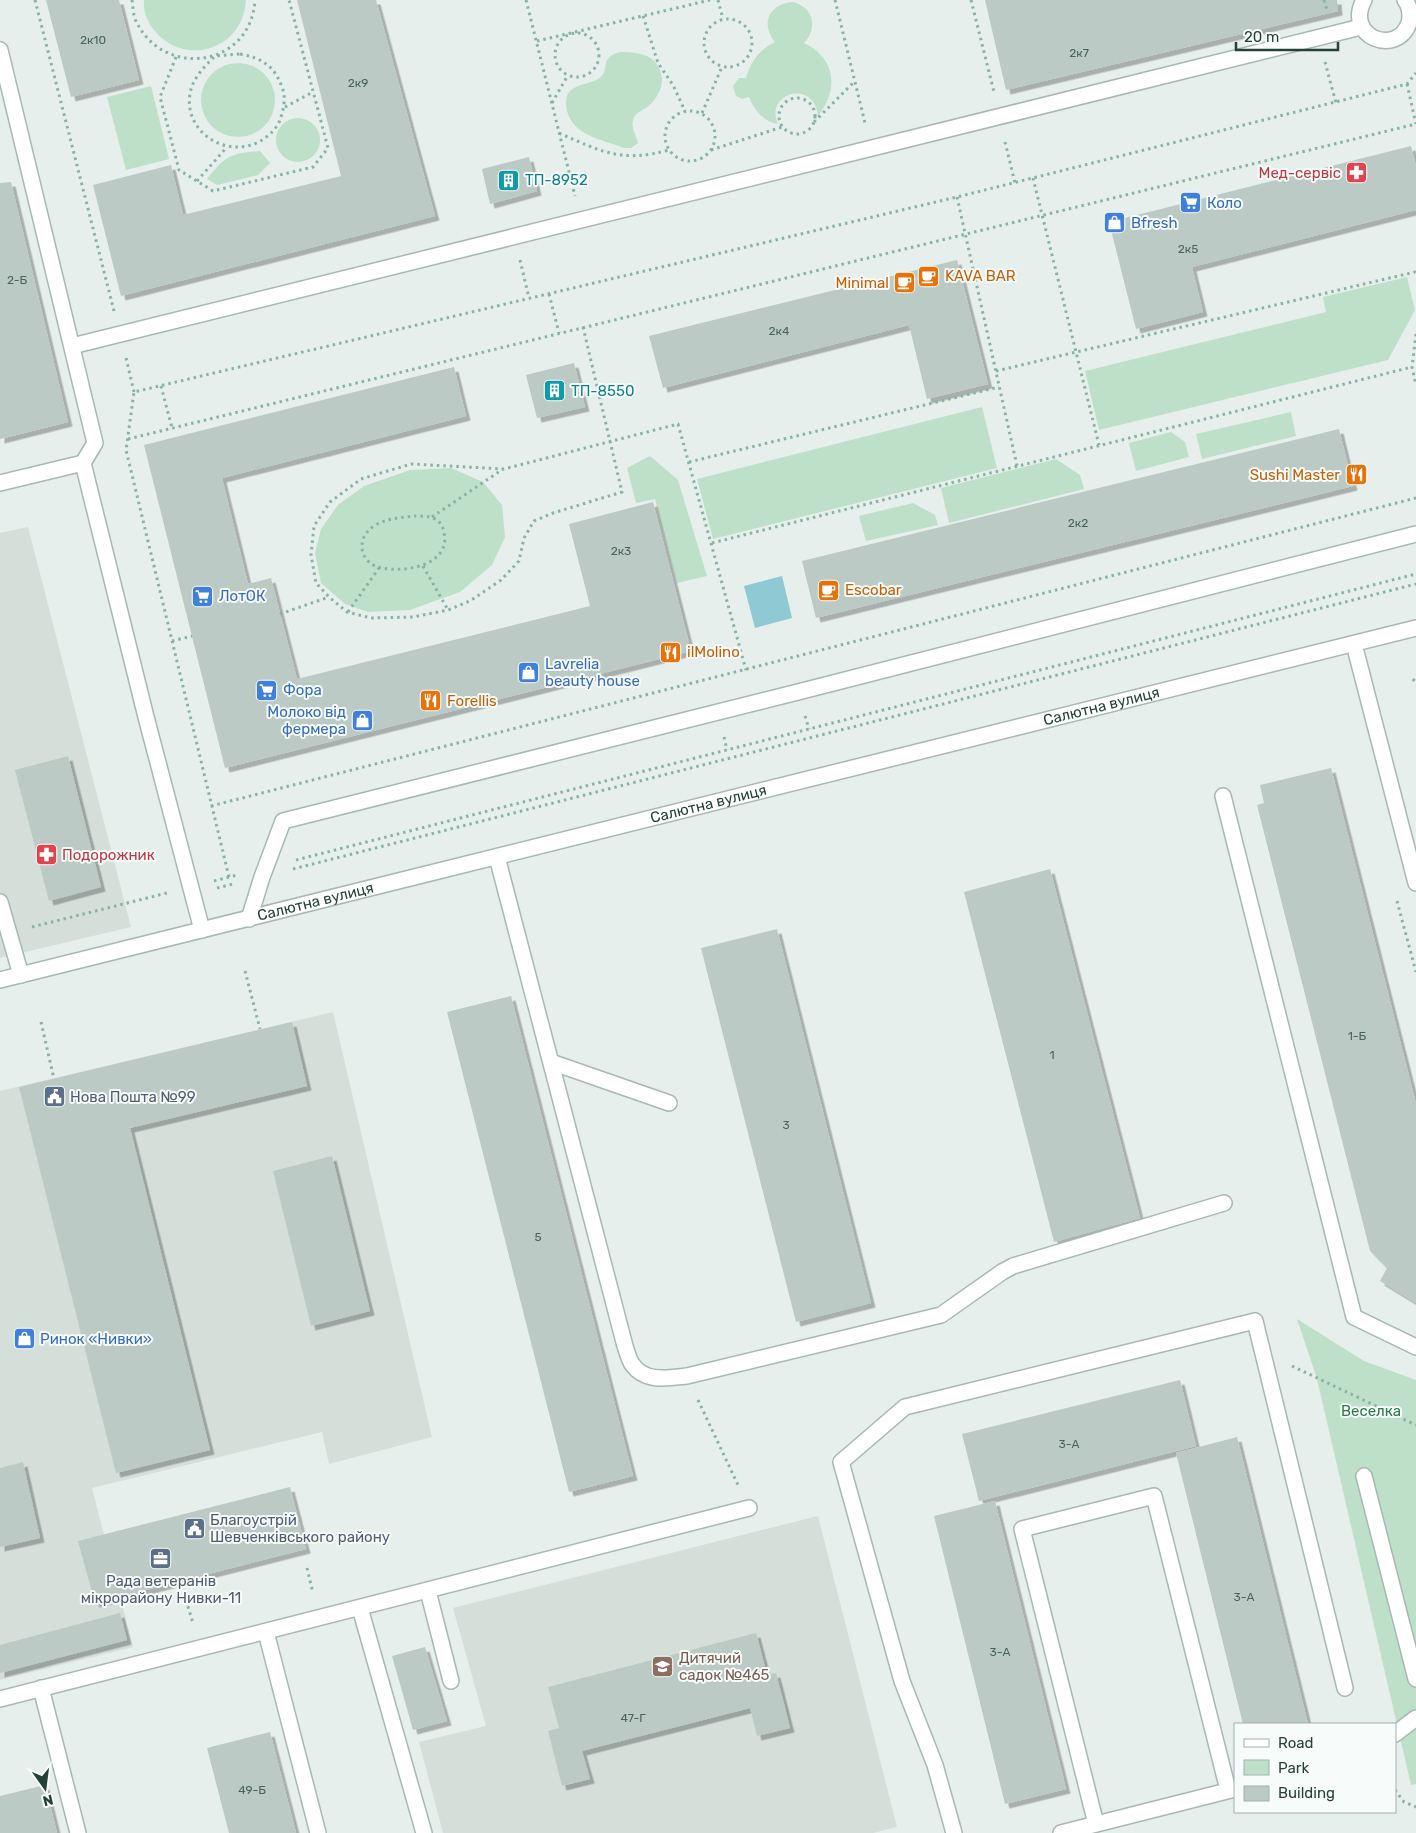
<svg xmlns="http://www.w3.org/2000/svg" width="1416" height="1833" font-family="Rubik,sans-serif">
<defs>
<filter id="shadow"><feDropShadow dx="4.5" dy="4.5" stdDeviation="0" flood-color="#0004"/></filter>
</defs>
<rect width="100%" height="100%" fill="#e6efeb"/>
<!-- built -->
<g fill="#d4dfda">
<path d="M28,527L131,927L0,958V533Z"/>
<path d="M333,1012L432,1437L329,1464L322,1432L92,1488L133,1647L0,1680V1091Z"/>
<path d="M818,1516L897,1827L873,1833H443L419,1742L486,1726L453,1608Z"/>
</g>
<!-- green -->
<g fill="#bfe0c8">
<path d="M144,0H246C243,52 180,69 151,26C146,18 143,9 144,0Z"/>
<path d="M793,2C814,8 818,28 804,43C836,58 839,90 818,116C814,78 764,93 778,124C764,122 754,110 749,97L742,99L736,96L733,86L739,78H746C751,61 759,50 775,42C760,23 769,4 793,2Z"/>
<path d="M620,52C633,52 651,53 658,66C666,81 661,93 650,105C644,110 635,112 633,120C631,128 636,135 638,143L631,148H624C600,139 570,135 566,106C566,101 566,95 570,91C577,84 589,84 598,79C612,71 597,58 620,52Z"/>
<circle cx="238" cy="100" r="37"/>
<path d="M151,86L169,159L126,170L107,97Z"/>
<circle cx="298" cy="140" r="22"/>
<path d="M260,151L270,163L258,175L217,185L207,179C225,156 231,153 260,151Z"/>
<path d="M1407,277L1415,310L1388,360L1099,430L1085,371L1326,312L1323,297Z"/>
<path d="M982,407L997,468L713,539L697,479Z"/>
<path d="M1291,412L1296,436L1202,459L1196,434Z"/>
<path d="M1171,432L1185,442L1189,457L1136,471L1129,443Z"/>
<path d="M650,456L678,480L707,576L677,583L655,499L636,503L627,468Z"/>
<path d="M1056,459L1080,475L1084,489L949,523L941,488Z"/>
<path d="M451,468L483,482L502,505L505,537L492,565L460,592L410,610L368,612L345,604L321,583L315,553L321,529L338,505L364,486L410,470Z"/>
<path d="M913,503L935,515L938,525L866,541L859,516Z"/>
<path d="M1297,1319L1364,1361L1416,1380V1784L1411,1785L1317,1379Z"/>
</g>
<!-- water -->
<path fill="#8ec9d4" d="M782,576L792,618L755,628L744,586Z"/>
<!-- building -->
<g fill="#bbcac4" filter="url(#shadow)">
<path d="M46,0H119L139,80L71,97Z"/>
<path d="M297,0H376L435,216L121,296L93,185L171,165L183,215L341,176Z"/>
<path d="M985,0H1337L1338,11L1006,90Z"/>
<path d="M1411,146L1416,166V210L1192,267L1203,312L1136,329L1109,222Z"/>
<path d="M529,157L537,191L490,204L482,169Z"/>
<path d="M11,182L68,422L0,439V183Z"/>
<path d="M957,260L988,384L927,399L909,325L663,388L649,336Z"/>
<path d="M574,363L585,407L537,418L526,375Z"/>
<path d="M454,367L466,416L222,478L248,584L271,578L297,679L590,606L569,524L653,502L691,651L225,768L144,445Z"/>
<path d="M1339,429L1353,486L816,618L802,561Z"/>
<path d="M68,756L101,887L49,901L15,770Z"/>
<path d="M1331,768L1416,1104V1303L1380,1281L1387,1268L1370,1251L1257,805L1264,803L1260,785Z"/>
<path d="M1050,869L1140,1218L1054,1242L964,892Z"/>
<path d="M777,929L871,1303L796,1322L701,948Z"/>
<path d="M511,996L633,1476L569,1492L447,1012Z"/>
<path d="M292,1022L307,1086L130,1128L210,1450L116,1473L19,1087Z"/>
<path d="M332,1156L370,1311L311,1326L273,1171Z"/>
<path d="M1180,1380L1196,1446L979,1501L962,1434Z"/>
<path d="M1237,1437L1308,1724H1243L1176,1453Z"/>
<path d="M23,1462L40,1538L0,1547V1468Z"/>
<path d="M290,1487L306,1549L95,1603L78,1541Z"/>
<path d="M995,1501L1066,1789L1005,1804L934,1516Z"/>
<path d="M120,1613L127,1640L0,1673V1645Z"/>
<path d="M756,1633L767,1675L776,1673L790,1728L757,1736L750,1708L582,1751L590,1779L562,1786L548,1731L559,1728L548,1687Z"/>
<path d="M425,1647L447,1721L413,1730L392,1656Z"/>
<path d="M270,1732L296,1833H229L207,1748Z"/>
<path d="M45,1785L57,1833H0V1796Z"/>
</g>
<g fill="none" stroke-linecap="round" stroke-linejoin="round">
<defs>
<g id="minor">
<path d="M1364,0C1344,37 1397,57 1409,23C1411,15 1410,7 1405,0"/>
<path d="M0,50L95,443L83,463L146,717L202,930"/>
<path d="M72,346L1361,27"/>
<path d="M0,483L83,463"/>
<path d="M1354,644L1416,883"/>
<path d="M1223,796L1354,1317L1416,1347"/>
<path d="M497,857L625,1346C627,1352 629,1360 632,1364C645,1383 668,1378 687,1376L941,1315L1002,1272L1013,1266L1224,1203"/>
<path d="M0,902L21,975"/>
<path d="M249,919L262,877L283,821L798,692L1416,534"/>
<path id="s1" d="M0,980L1416,628"/>
<path d="M551,1062L669,1103"/>
<path d="M1364,1476L1416,1679"/>
<path d="M428,1591L451,1681"/>
<path d="M360,1608L424,1833"/>
<path d="M266,1632L318,1833"/>
<path d="M41,1688L78,1833"/>
<path d="M0,1699L749,1508"/>
<path d="M1395,1734L1416,1718"/>
<path d="M1096,1824L1022,1529L1154,1496L1228,1790"/>
<path d="M954,1833L935,1765L902,1681L841,1462L905,1407L1255,1321L1345,1688"/>
<path d="M1061,1833L1235,1789"/>
</g>
</defs>
<!-- minor casing -->
<use href="#minor" stroke="#a8b8b2" stroke-width="18"/>
<!-- path -->
<g stroke="#86b3a5" stroke-width="3" stroke-dasharray="2.5 4" stroke-linecap="butt">
<path d="M35,0L114,311"/>
<path d="M132,0C133,6 133,13 135,19C162,80 251,68 255,0"/>
<path d="M526,0L575,196"/>
<path d="M718,0L723,19"/>
<path d="M835,0L865,123"/>
<path d="M971,0L994,92"/>
<path d="M1324,0L1327,10"/>
<path d="M643,16L658,63L673,85L685,111"/>
<circle cx="728" cy="43" r="24"/>
<circle cx="577" cy="55" r="22"/>
<path d="M537,41L710,0"/>
<path d="M240,54C261,58 274,65 282,87C286,97 284,107 281,117C279,125 272,133 265,138C229,164 177,130 192,86C197,74 206,65 215,56Z"/>
<path d="M176,57L160,97L179,170L213,191L313,167L328,148L289,0"/>
<path d="M1325,62L1336,103"/>
<path d="M1407,84L1416,124"/>
<circle cx="797" cy="116" r="18"/>
<path d="M552,103L568,75"/>
<path d="M285,107L313,92"/>
<circle cx="690" cy="136" r="25"/>
<path d="M702,113L722,67"/>
<path d="M814,122L855,81"/>
<path d="M559,133C602,152 622,163 669,150"/>
<path d="M1005,142L1015,183"/>
<path d="M711,150L782,127"/>
<path d="M1033,178L1099,445"/>
<path d="M197,181L227,147"/>
<path d="M957,197L1017,466"/>
<path d="M520,260L529,298"/>
<path d="M549,294L559,333"/>
<path d="M583,327L622,492L553,513L534,521L524,538L519,561L501,580L470,601L448,610L413,617L371,618L347,612L329,597L316,583L311,555L314,526L330,502L361,479L411,464L504,469L678,424L746,670"/>
<path d="M1416,334L1412,367L1416,385"/>
<path d="M126,358L134,392"/>
<path d="M996,371L1415,272L1416,274"/>
<path d="M161,386L172,428"/>
<path d="M128,439L1416,124"/>
<path d="M689,462L999,387"/>
<path d="M414,516C420,516 429,516 433,518C440,521 443,526 444,533C451,565 405,573 382,568C359,564 355,538 374,526C386,518 400,518 414,516Z"/>
<path d="M432,517L503,469"/>
<path d="M712,543L1412,367"/>
<path d="M423,566L448,610"/>
<path d="M348,612L379,568"/>
<path d="M280,614L329,597"/>
<path d="M172,641L192,636"/>
<path d="M1413,679L1416,683"/>
<path d="M805,716L809,729"/>
<path d="M724,737L727,750"/>
<path d="M211,806L1416,498"/>
<path d="M296,860L1416,574"/>
<path d="M293,869L1416,584"/>
<path d="M229,877L126,450L134,392L957,197L1407,84L1416,73"/>
<path d="M214,881L237,875"/>
<path d="M217,888L233,884"/>
<path d="M1397,901L1416,972"/>
<path d="M32,927L167,893"/>
<path d="M245,971L260,1029"/>
<path d="M41,1022L54,1079"/>
<path d="M1292,1366L1416,1425"/>
<path d="M698,1400L738,1485"/>
<path d="M307,1568L313,1593"/>
<path d="M186,1600L193,1623"/>
<path d="M1395,1790L1404,1802L1416,1807"/>
</g>
<!-- minor -->
<use href="#minor" stroke="#fff" stroke-width="15"/>
</g>
<!-- icons -->
<defs>
<symbol id="pharmacy-square" viewBox="-11 -11 22 22"><rect x="-9" y="-9" width="18" height="18" rx="4" fill="#e0444e" stroke="#f7fbf9"/><path d="M-2-6h4v4h4v4h-4v4h-4v-4h-4v-4h4Z" fill="#fff"/></symbol>
<symbol id="building-square" viewBox="-11 -11 22 22"><rect x="-9" y="-9" width="18" height="18" rx="4" fill="#0f9aa8" stroke="#f7fbf9"/><path d="M-4-6H4V6H1V3H-1V6H-4ZM-2.5-4.3h1.7v1.8h-1.7ZM.8-4.3h1.7v1.8H.8ZM-2.5-1h1.7V.8h-1.7ZM.8-1h1.7V.8H.8Z" fill="#fff"/></symbol>
<symbol id="supermarket-square" viewBox="-11 -11 22 22"><rect x="-9" y="-9" width="18" height="18" rx="4" fill="#3f7fe0" stroke="#f7fbf9"/><path d="M-6-5.5h2.5l.6 2H6L4.5 2H-2.5L-4.4-4H-6ZM-1.5 3.2a1.3 1.3 0 1 0 .1 0ZM3 3.2a1.3 1.3 0 1 0 .1 0Z" fill="#fff"/></symbol>
<symbol id="shop-square" viewBox="-11 -11 22 22"><rect x="-9" y="-9" width="18" height="18" rx="4" fill="#3f7fe0" stroke="#f7fbf9"/><path d="M-5-2.5h2.3a2.7 3.5 0 0 1 5.4 0H5L5.5 6h-11ZM-1.5-2.5h3a1.5 2.3 0 0 0-3 0Z" fill="#fff"/></symbol>
<symbol id="cafe-square" viewBox="-11 -11 22 22"><rect x="-9" y="-9" width="18" height="18" rx="4" fill="#e8710a" stroke="#f7fbf9"/><path d="M-5.5-4.5H6V0H3Q3 3.5 0 3.5H-2.5Q-5.5 3.5-5.5 0ZM3-3.2v2h1.7v-2ZM-6 4.5H4V6H-6Z" fill="#fff"/></symbol>
<symbol id="restaurant-square" viewBox="-11 -11 22 22"><rect x="-9" y="-9" width="18" height="18" rx="4" fill="#e8710a" stroke="#f7fbf9"/><path d="M-5-6h1v4h1v-4h1v4h1v-4h1v5L-1.5 .5V6h-2V.5L-5-1ZM5-6V6H3V1.5H1.5Q1.5-4 5-6Z" fill="#fff"/></symbol>
<symbol id="civic-square" viewBox="-11 -11 22 22"><rect x="-9" y="-9" width="18" height="18" rx="4" fill="#5c6f8a" stroke="#f7fbf9"/><path d="M-.6-6.5H3V-4.5H.6V-3L4-1V1h2V6H-6V1h2V-1L-.6-3ZM-1.2 2.5V6h2.4V2.5Z" fill="#fff"/></symbol>
<symbol id="office-square" viewBox="-11 -11 22 22"><rect x="-9" y="-9" width="18" height="18" rx="4" fill="#5c6f8a" stroke="#f7fbf9"/><path d="M-6-3h4V-5.5h4V-3h4V5H-6ZM-1-4.5V-3h2v-1.5ZM-6 0V1H6V0Z" fill="#fff"/></symbol>
<symbol id="school-square" viewBox="-11 -11 22 22"><rect x="-9" y="-9" width="18" height="18" rx="4" fill="#8d6e63" stroke="#f7fbf9"/><path d="M0-5L7-2L0 1L-7-2ZM-4 1L0 2.5L4 1V4Q0 6-4 4Z" fill="#fff"/></symbol>
</defs>
<g fill-rule="evenodd">
<use href="#pharmacy-square" x="1344" y="160" width="25" height="25"/>
<use href="#building-square" x="496" y="168" width="25" height="25"/>
<use href="#supermarket-square" x="1178" y="190" width="25" height="25"/>
<use href="#shop-square" x="1102" y="210" width="25" height="25"/>
<use href="#cafe-square" x="916" y="264" width="25" height="25"/>
<use href="#cafe-square" x="892" y="270" width="25" height="25"/>
<use href="#building-square" x="542" y="378" width="25" height="25"/>
<use href="#restaurant-square" x="1344" y="462" width="25" height="25"/>
<use href="#cafe-square" x="816" y="578" width="25" height="25"/>
<use href="#supermarket-square" x="190" y="584" width="25" height="25"/>
<use href="#restaurant-square" x="658" y="640" width="25" height="25"/>
<use href="#shop-square" x="516" y="660" width="25" height="25"/>
<use href="#supermarket-square" x="254" y="678" width="25" height="25"/>
<use href="#restaurant-square" x="418" y="688" width="25" height="25"/>
<use href="#shop-square" x="350" y="708" width="25" height="25"/>
<use href="#pharmacy-square" x="34" y="842" width="25" height="25"/>
<use href="#civic-square" x="42" y="1084" width="25" height="25"/>
<use href="#shop-square" x="12" y="1326" width="25" height="25"/>
<use href="#civic-square" x="182" y="1516" width="25" height="25"/>
<use href="#office-square" x="148" y="1546" width="25" height="25"/>
<use href="#school-square" x="650" y="1654" width="25" height="25"/>
</g>
<g text-anchor="middle" dominant-baseline="central" stroke-width="4" stroke-linejoin="round" paint-order="stroke">
<!-- number labels -->
<g font-size="12" fill="#4a645c">
<text x="93" y="40">2к10</text>
<text x="1079" y="53">2к7</text>
<text x="358" y="83">2к9</text>
<text x="1188" y="249">2к5</text>
<text x="17" y="280">2-Б</text>
<text x="779" y="331">2к4</text>
<text x="1078" y="523">2к2</text>
<text x="621" y="551">2к3</text>
<text x="1357" y="1036">1-Б</text>
<text x="1052" y="1055">1</text>
<text x="786" y="1125">3</text>
<text x="538" y="1237">5</text>
<text x="1069" y="1444">3-А</text>
<text x="1244" y="1597">3-А</text>
<text x="1000" y="1652">3-А</text>
<text x="633" y="1718">47-Г</text>
<text x="252" y="1790">49-Б</text>
</g>
<!-- health labels -->
<g font-size="15" fill="#be3a42" stroke="#f7fbf9" text-anchor="end">
<text x="1341" y="173">Мед-сервіс</text>
<text x="62" y="855" text-anchor="start">Подорожник</text>
</g>
<!-- culture labels -->
<g font-size="15" fill="#0d838f" stroke="#f7fbf9" text-anchor="start">
<text x="525" y="180">ТП-8952</text>
<text x="571" y="391">ТП-8550</text>
</g>
<!-- shop labels -->
<g font-size="15" fill="#366cbe" stroke="#f7fbf9" text-anchor="start">
<text x="1207" y="203">Коло</text>
<text x="1131" y="223">Bfresh</text>
<text x="219" y="596">ЛотОК</text>
<text x="545" y="664">Lavrelia<tspan x="545" dy="17">beauty house</tspan></text>
<text x="283" y="690">Фора</text>
<text x="346" y="712" text-anchor="end">Молоко від<tspan x="346" dy="17">фермера</tspan></text>
<text x="40" y="1339">Ринок «Нивки»</text>
</g>
<!-- food labels -->
<g font-size="15" fill="#c56008" stroke="#f7fbf9" text-anchor="start">
<text x="945" y="276">KAVA BAR</text>
<text x="889" y="283" text-anchor="end">Minimal</text>
<text x="1340" y="475" text-anchor="end">Sushi Master</text>
<text x="845" y="590">Escobar</text>
<text x="687" y="652">ilMolino</text>
<text x="447" y="701">Forellis</text>
</g>
<!-- street labels -->
<g font-size="15" fill="#24423a" stroke="#f7fbf9">
<text stroke="none"><textPath href="#s1" startOffset="1135">Салютна вулиця</textPath></text>
<text stroke="none"><textPath href="#s1" startOffset="730">Салютна вулиця</textPath></text>
<text stroke="none"><textPath href="#s1" startOffset="325">Салютна вулиця</textPath></text>
</g>
<!-- service labels -->
<g font-size="15" fill="#4e5e75" stroke="#f7fbf9" text-anchor="start">
<text x="70" y="1097">Нова Пошта №99</text>
<text x="210" y="1520">Благоустрій<tspan x="210" dy="17">Шевченківського району</tspan></text>
<text x="161" y="1581" text-anchor="middle">Рада ветеранів<tspan x="161" dy="17">мікрорайону Нивки-11</tspan></text>
</g>
<!-- park labels -->
<g font-size="15" fill="#2d7a4b" stroke="#f7fbf9">
<text x="1371" y="1411">Веселка</text>
</g>
<!-- education labels -->
<g font-size="15" fill="#785e54" stroke="#f7fbf9" text-anchor="start">
<text x="679" y="1658">Дитячий<tspan x="679" dy="17">садок №465</tspan></text>
</g>
</g>
<!-- legend -->
<rect x="1234" y="1723" width="162" height="90" fill="#f7fbf9" stroke="#a3b1ad"/>
<rect x="1244" y="1739" width="25" height="8" fill="#ffffff" stroke="#a3b1ad"/>
<text x="1278" y="1748" font-size="15" fill="#24423a">Road</text>
<rect x="1244" y="1760" width="25" height="15" fill="#bfe0c8" stroke="#a3b1ad"/>
<text x="1278" y="1773" font-size="15" fill="#24423a">Park</text>
<rect x="1244" y="1786" width="25" height="15" fill="#bbcac4" stroke="#a3b1ad"/>
<text x="1278" y="1798" font-size="15" fill="#24423a">Building</text>
<!-- north arrow -->
<g transform="translate(45 1788) rotate(166)" stroke="#f7fbf9" stroke-width="4" paint-order="stroke">
<path d="M0-4L9 19L0 12L-9 19Z" fill="#24423a"/>
<text y="-8" font-size="14" font-weight="bold" text-anchor="middle" fill="#24423a">N</text>
</g>
<!-- scale -->
<path d="M1236 42v8h102v-8" fill="none" stroke="#24423a" stroke-width="2.5"/>
<text x="1244" y="42" font-size="15" fill="#24423a" stroke="#f7fbf9" stroke-width="4" paint-order="stroke">20 m</text>
</svg>
